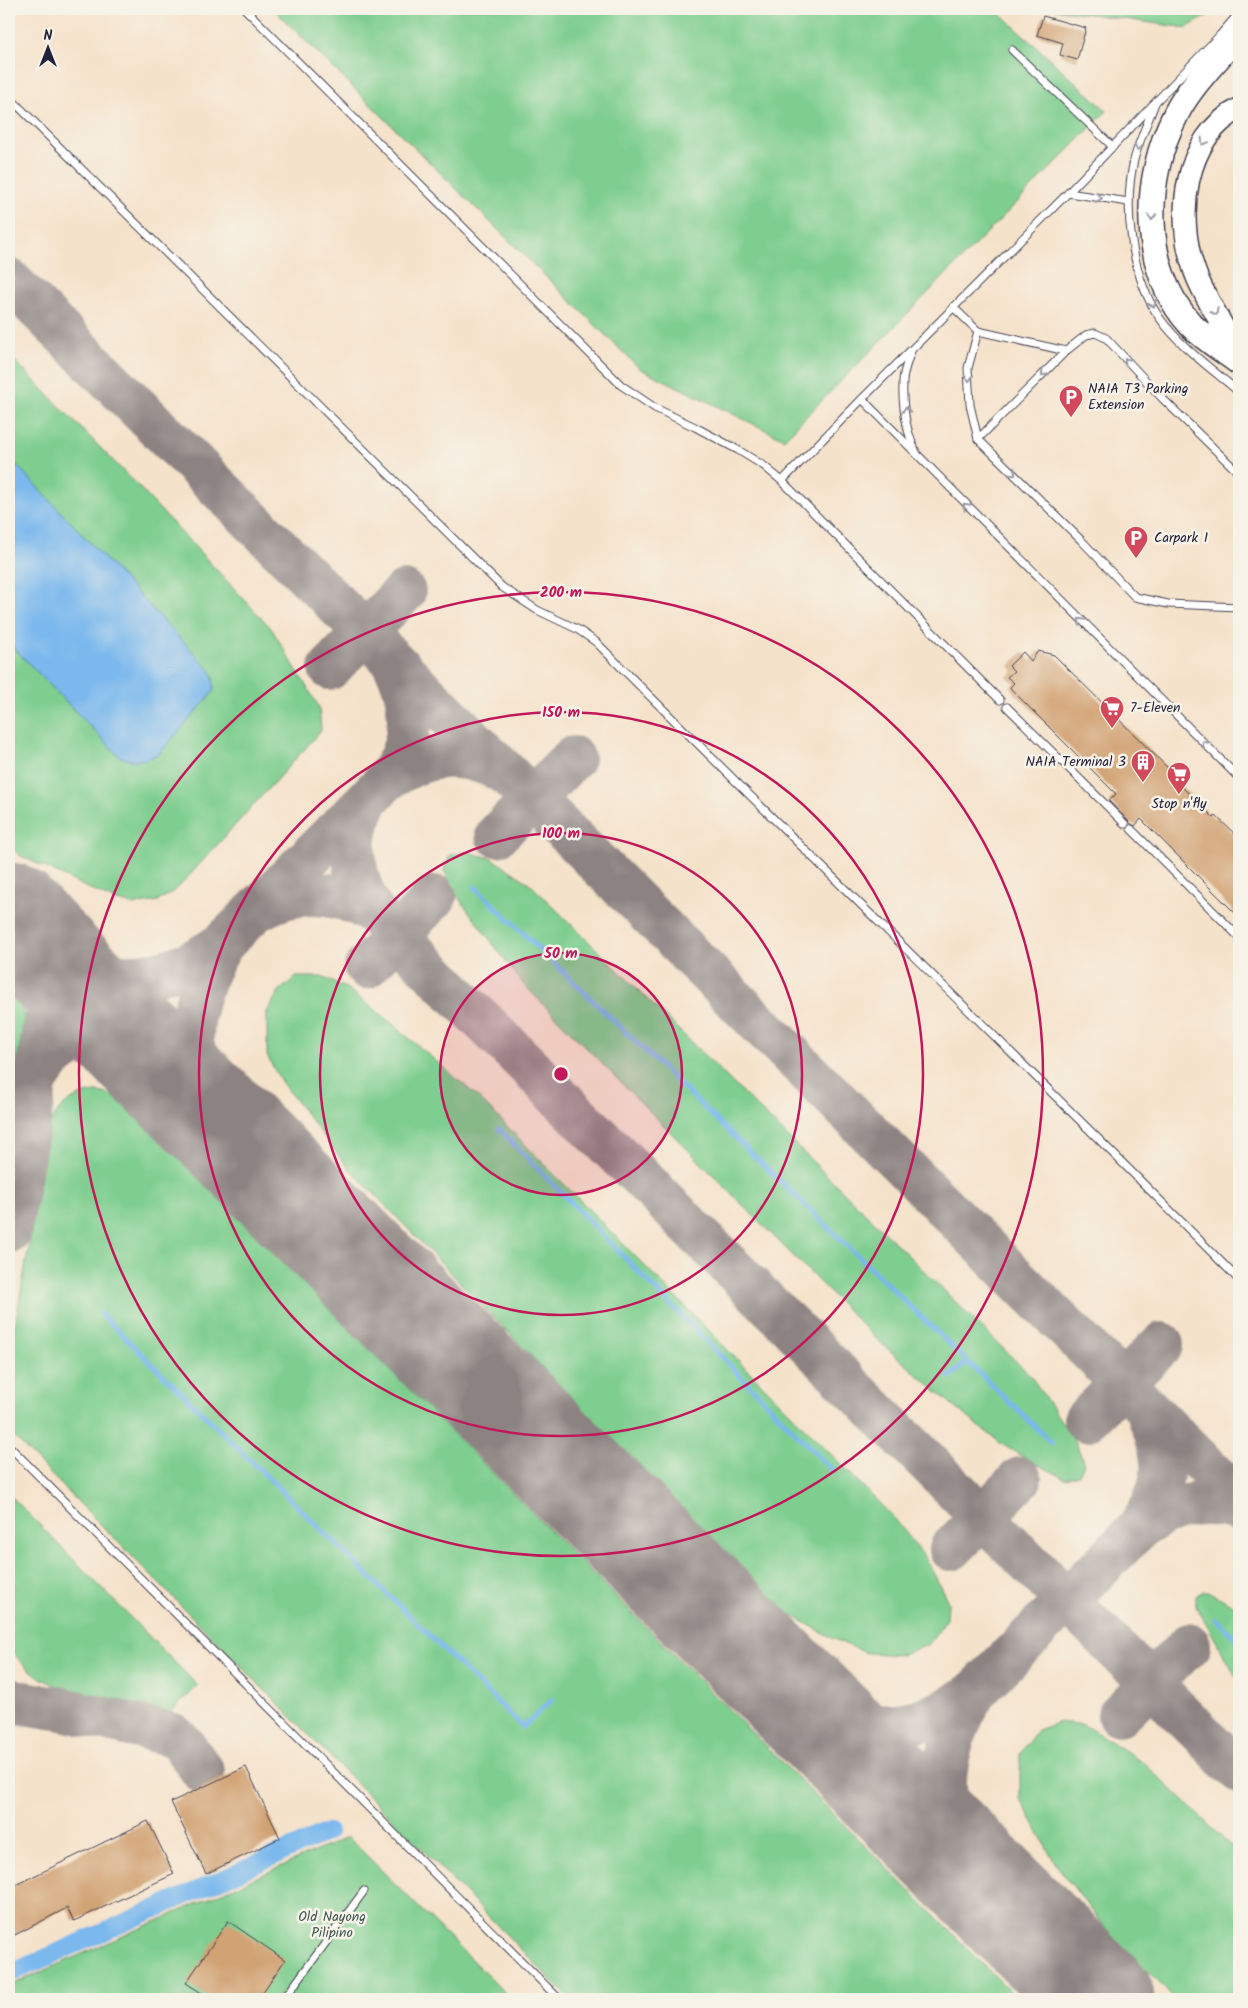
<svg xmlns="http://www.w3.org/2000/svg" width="1248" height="2008" font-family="Kalam,sans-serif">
<rect width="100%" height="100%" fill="#f7f3e8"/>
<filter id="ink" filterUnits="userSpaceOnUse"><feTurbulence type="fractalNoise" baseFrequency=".02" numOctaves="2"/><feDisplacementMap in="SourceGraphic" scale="10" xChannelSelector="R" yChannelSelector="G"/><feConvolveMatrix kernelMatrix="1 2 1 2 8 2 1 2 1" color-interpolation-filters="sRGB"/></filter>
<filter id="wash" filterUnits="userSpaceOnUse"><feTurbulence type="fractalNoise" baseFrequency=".0096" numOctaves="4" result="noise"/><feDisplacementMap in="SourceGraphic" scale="20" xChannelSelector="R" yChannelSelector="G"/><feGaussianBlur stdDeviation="1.12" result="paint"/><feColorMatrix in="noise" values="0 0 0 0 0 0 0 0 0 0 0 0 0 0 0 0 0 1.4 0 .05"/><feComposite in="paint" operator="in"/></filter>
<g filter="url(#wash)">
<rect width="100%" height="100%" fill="#f5e2ca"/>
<!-- green -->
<g fill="#7ece8f" stroke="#507865">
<path d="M273,9H986L996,10L1107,111L784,439L639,368Z"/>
<path d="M1055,9H1214L1207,16L1186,28Z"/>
<path d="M9,355L136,484L271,628L319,707L321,730L310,743L177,889L158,901L134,905L113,900L19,855L9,845Z"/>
<path d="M467,852L491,858L529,883L1030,1375L1076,1443L1084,1464L1079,1475L1065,1478L1032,1462L1003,1445L956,1408L874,1337L523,984L455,893L444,870L450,855Z"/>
<path d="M296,977H322L348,989L389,1021L477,1096L895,1519L927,1560L948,1602L947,1619L929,1644L901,1655L867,1653L838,1641L773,1605L347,1166L282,1083L267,1056V1012L279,991Z"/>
<path d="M9,990L20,1001L24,1018L9,1111Z"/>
<path d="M97,1092L107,1094L120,1100L1018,1999H570L9,1432V1360L50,1124C59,1105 75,1094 97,1092Z"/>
<path d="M9,1494L198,1686L157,1725L139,1714L102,1705L42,1679L24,1665L9,1648Z"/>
<path d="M1203,1591L1214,1594L1239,1609V1681L1196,1606V1596Z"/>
<path d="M1060,1722L1084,1725L1142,1761L1239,1854V1999H1175L1112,1936L1057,1866L1020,1799V1754L1037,1730Z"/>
<path d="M348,1837L511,1999H9V1986Z"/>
</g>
<!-- water -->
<path fill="#7ab8ed" stroke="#4e6d94" d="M9,457L209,669L213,676L214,691L160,753C146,761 133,763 119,756L9,643Z"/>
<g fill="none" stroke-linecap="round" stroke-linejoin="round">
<!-- stream -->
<g stroke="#7ab8ed" stroke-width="5">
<path d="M475,887L1052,1443"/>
<path d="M499,1129L833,1471"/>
<path d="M101,1314L523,1727L552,1700"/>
<path d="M949,1377L968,1362"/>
<path d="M1216,1619L1239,1642"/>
</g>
<!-- canal -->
<path stroke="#7ab8ed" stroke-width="18" d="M9,1974L328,1832"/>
<!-- taxiway -->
<g stroke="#8c8282" stroke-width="44">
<path d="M9,280L1239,1499"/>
<path d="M330,668L404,592"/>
<path d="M387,780C426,752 463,749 504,772"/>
<path d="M367,800C348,838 350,876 373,912L1239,1771"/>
<path d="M497,835L573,758"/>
<path d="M259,909C297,887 336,890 373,912"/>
<path d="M17,925C77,986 154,993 223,943L367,800C373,793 380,787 386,780C415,746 415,699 393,662"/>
<path d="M366,967L435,897"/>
<path d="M35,1084C56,1041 98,1027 140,1048"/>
<path d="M215,1119C181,1058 186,1001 223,943"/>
<path d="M9,1232L52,990L49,967L39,948"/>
<path d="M1085,1420L1162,1344"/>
<path d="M1139,1528C1171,1506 1201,1497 1239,1510"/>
<path d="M951,1549L1020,1479"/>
<path d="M794,1695C854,1736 917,1736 975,1692L1139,1528C1169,1484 1168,1458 1147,1411"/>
<path d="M9,1698L10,1701L63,1709L173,1735L181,1742L203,1772"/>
<path d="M1119,1715L1189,1645"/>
<path d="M972,1873C935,1808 936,1757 975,1692"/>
</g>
<!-- runway -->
<path stroke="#8c8282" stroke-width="109" d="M9,917L59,969L215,1119L1100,1999"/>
</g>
<g id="blocks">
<!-- building -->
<g fill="#d1a273">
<path d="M1043,16L1086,28L1077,60L1060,55L1063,43L1037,35Z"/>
<path d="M1038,651L1054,655L1182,782L1179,784L1214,818L1216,816L1239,838V917L1141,819L1135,826L1130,823L1109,801L1116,794L1011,689L1010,687L1014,683L1007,677L1014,671L1009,666L1023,652L1031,661Z"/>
<path d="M246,1767L280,1838L206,1874L171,1802Z"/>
<path d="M148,1821L174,1874L74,1921L67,1908L9,1938V1888Z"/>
<path d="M228,1921L285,1960L258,1999H211L186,1983Z"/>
</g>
</g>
</g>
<g filter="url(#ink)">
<use href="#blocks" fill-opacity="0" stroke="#423f50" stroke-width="1"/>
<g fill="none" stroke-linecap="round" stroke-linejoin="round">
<defs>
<g id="lane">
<path d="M245,9L621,385L655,408L695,427L738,450L764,466L782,481L1000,700"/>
<path d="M1012,50L1113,147"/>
<path d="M9,97L502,587L537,610L577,629L596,642C808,856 1028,1065 1239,1280"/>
<path d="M1154,106C1147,124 1139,141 1134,160C1123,207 1131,276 1159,317C1180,347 1212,369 1239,392"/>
<path d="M1068,193L1129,202"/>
<path d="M953,307L978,331L1066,351"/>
<path d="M978,331L968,368L970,405L978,439L1081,540L1135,597L1168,604L1239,607"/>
<path d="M911,351C908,361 903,371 903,382C902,404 906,432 916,452"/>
<path d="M862,399L1239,778"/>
<path d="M978,439L1066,351L1086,335L1095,333L1106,338L1163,399L1239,473"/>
<path d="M782,481L862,399L1068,193L1220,35L1239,13"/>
<path d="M1007,707L1125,824"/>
<path d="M1131,829L1239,937"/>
<path d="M9,1446L559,1999"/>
<path d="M284,1999L364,1891"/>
</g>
<path id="primary" d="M1239,362C1234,350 1229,338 1223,327C1214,309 1202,292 1195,272C1175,218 1183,138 1239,109"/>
<path id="highway" d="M1239,362C1223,350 1205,339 1191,325C1140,268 1143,178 1176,114C1191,84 1218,59 1239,33"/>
</defs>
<!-- lane casing -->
<use href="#lane" stroke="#423f50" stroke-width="9"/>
<!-- primary casing -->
<use href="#primary" stroke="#423f50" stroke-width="24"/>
<!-- highway casing -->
<use href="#highway" stroke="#423f50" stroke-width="28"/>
<!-- lane -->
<use href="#lane" stroke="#fff" stroke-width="7"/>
<!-- primary -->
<use href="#primary" stroke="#fff" stroke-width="21"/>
<!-- highway -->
<use href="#highway" stroke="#fff" stroke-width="25"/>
</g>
<!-- one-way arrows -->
<defs><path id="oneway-chevron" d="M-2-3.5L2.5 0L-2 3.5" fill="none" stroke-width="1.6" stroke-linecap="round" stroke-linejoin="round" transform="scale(1.25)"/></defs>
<g stroke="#9c9ca7">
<use href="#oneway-chevron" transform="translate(1204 142) rotate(121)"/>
<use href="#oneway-chevron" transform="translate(1138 147) rotate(107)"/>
<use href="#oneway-chevron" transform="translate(1099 198) rotate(9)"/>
<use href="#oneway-chevron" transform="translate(1152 217) rotate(90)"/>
<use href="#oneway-chevron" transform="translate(1153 304) rotate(64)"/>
<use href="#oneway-chevron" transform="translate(1215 312) rotate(61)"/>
<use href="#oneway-chevron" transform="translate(1127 361) rotate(-133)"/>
<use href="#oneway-chevron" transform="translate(1044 373) rotate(135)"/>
<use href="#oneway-chevron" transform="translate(969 378) rotate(87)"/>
<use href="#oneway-chevron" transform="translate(906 410) rotate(-98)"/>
<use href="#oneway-chevron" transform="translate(1013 473) rotate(44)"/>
<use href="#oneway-chevron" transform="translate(966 506) rotate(-135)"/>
<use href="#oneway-chevron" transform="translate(1081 621) rotate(-135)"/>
<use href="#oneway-chevron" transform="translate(1205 744) rotate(-135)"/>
</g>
</g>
<!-- distance rings -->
<circle cx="561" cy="1074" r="121" fill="#c2185b" fill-opacity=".12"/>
<g fill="none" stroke="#c2185b" stroke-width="2.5">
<circle cx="561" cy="1074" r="121"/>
<circle cx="561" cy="1074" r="241"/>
<circle cx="561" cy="1074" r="362"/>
<circle cx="561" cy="1074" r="482"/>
</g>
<!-- icons -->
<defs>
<symbol id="parking-pin" viewBox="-11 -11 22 30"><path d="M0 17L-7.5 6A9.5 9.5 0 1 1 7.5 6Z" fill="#d1495b" stroke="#f7f3e8"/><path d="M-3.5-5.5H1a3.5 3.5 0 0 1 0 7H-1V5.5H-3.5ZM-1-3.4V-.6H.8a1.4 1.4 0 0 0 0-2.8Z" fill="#fff"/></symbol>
<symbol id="supermarket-pin" viewBox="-11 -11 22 30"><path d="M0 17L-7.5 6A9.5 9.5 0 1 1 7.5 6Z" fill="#d1495b" stroke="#f7f3e8"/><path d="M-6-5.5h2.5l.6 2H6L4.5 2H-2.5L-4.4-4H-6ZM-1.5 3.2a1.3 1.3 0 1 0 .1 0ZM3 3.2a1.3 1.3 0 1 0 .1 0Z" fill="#fff"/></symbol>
<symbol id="building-pin" viewBox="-11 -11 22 30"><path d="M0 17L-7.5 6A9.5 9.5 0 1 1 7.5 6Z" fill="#d1495b" stroke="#f7f3e8"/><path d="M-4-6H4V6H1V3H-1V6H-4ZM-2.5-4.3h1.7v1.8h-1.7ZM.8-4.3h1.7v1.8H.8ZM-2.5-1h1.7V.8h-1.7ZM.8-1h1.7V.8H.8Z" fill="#fff"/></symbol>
</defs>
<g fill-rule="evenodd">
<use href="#parking-pin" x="1057" y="383" width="28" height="38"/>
<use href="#parking-pin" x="1122" y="524" width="28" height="38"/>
<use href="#supermarket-pin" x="1098" y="694" width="28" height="38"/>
<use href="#building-pin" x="1129" y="748" width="28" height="38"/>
<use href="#supermarket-pin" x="1165" y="760" width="28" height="38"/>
</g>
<g text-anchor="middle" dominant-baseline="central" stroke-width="5" stroke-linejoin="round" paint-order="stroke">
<!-- poi labels -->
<g font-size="14" fill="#22223b" stroke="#f7f3e8" text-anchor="start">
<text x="1088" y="389">NAIA T3 Parking<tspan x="1088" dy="16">Extension</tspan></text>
<text x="1154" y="538">Carpark 1</text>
<text x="1130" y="708">7-Eleven</text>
<text x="1126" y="762" text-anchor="end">NAIA Terminal 3</text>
<text x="1179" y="804" text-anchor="middle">Stop n'fly</text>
</g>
<!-- park labels -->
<g font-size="14" fill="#3e5654" stroke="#f7f3e8">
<text x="332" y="1917">Old Nayong<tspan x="332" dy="16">Pilipino</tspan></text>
</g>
</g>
<circle cx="561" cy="1074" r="8" fill="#c2185b" stroke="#f7f3e8" stroke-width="2.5"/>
<g font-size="15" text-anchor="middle" font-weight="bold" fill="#c2185b" stroke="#f7f3e8" stroke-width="5" stroke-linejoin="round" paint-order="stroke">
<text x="561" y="597">200 m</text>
<text x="561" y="717">150 m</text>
<text x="561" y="838">100 m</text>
<text x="561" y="958">50 m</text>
</g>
<!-- margin -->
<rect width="1248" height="2008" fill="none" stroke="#f7f3e8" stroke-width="30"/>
<!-- north arrow -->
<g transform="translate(48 48)" stroke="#f7f3e8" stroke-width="4" paint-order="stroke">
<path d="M0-4L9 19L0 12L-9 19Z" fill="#22223b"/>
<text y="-8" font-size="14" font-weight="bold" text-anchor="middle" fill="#22223b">N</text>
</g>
</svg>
